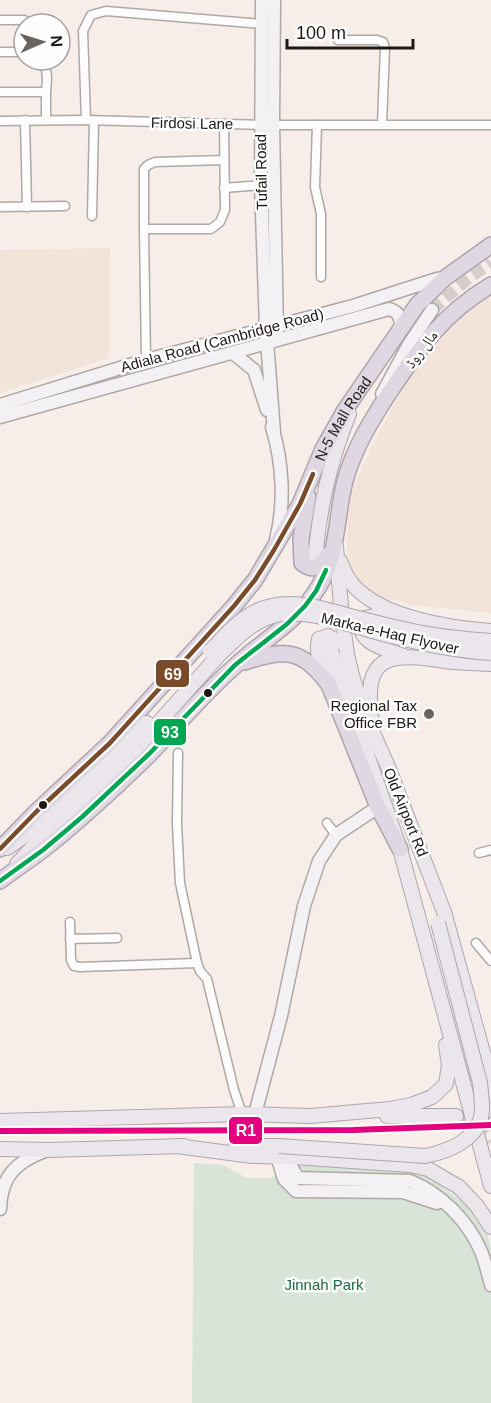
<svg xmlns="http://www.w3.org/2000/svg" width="491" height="1403" font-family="Arial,'Noto Naskh Arabic',sans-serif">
<rect width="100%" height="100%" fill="#f7eeea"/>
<!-- education -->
<g fill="#f2e4d9">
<path d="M110,248L109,358L0,393V250Z"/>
<path d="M491,295V613L412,605L357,591L346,567L348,512L355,484L372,445L404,386L444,332L479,303Z"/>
</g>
<!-- green -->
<path fill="#d7e4d7" d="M194,1163L223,1165L247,1178H270L296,1165L400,1168L423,1173L466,1204L487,1233L491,1248V1403H192Z"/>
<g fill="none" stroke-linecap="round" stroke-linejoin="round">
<!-- secondary-tunnel -->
<path stroke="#d6ceca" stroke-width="12" stroke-dasharray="12 6" stroke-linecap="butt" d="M432,310L470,277L491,263"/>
<!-- primary-tunnel -->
<path stroke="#d6ceca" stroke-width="14" stroke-dasharray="14 7" stroke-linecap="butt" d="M456,1116C471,1121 483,1128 491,1142"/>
<defs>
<g id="street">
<path d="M0,20H24L29,24"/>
<path d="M338,40H377L383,42L385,48L382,124"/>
<path d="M0,52H24"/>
<path d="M40,60C49,69 47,80 46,92"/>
<path d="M0,92H46V120"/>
<path d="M25,120L27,207"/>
<path d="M86,120L83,31L91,15L106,11L262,24"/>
<path d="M0,121L86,120L266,125H491"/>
<path d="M224,124L225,210L220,222L211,229H144V169L148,165L155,162L224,160"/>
<path d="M317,125L315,187L321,214V277"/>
<path d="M224,188L261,185"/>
<path d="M0,207L65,206"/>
<path d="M92,216L94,121"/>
<path d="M144,229L146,360"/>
<path d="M178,753L177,825L180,883L197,963L200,971L207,979L234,1090L242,1114"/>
<path d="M327,823L336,835"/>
<path d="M479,853L491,850"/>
<path d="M70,922L71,960L74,966L80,967L197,963"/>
<path d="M70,939L117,938"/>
<path d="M476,943L491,961"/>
</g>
<g id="secondary">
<path d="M262,0L261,185L266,328L274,432"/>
<path d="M274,0L273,124L277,331"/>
<path d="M233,353L254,370L267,410"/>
<path d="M382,394L409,344L432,310"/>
<path d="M0,405L146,360L353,306L437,279L445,278"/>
<path d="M0,417L389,309C400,312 402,320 400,331"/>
<path d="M272,427C283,463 285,504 276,540"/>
<path d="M255,1114L281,1016L304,906L319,861L336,835L378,807"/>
<path d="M277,1156L284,1179L296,1191L403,1192L437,1203"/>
<path d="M294,1157L290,1165L298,1178L410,1181C440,1193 467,1220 480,1249C485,1260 488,1273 491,1285"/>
<path d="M0,1209C1,1176 16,1162 45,1151"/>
</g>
<g id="primary">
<path d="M336,546L342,618L347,654L352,675L362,708L389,769L444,912L491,1081"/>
<path d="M340,561C343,569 347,578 353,585C382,618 450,628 491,631"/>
<path d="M315,563C319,509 329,464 349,414"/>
<path d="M396,616L383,614L365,618C349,641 388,650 404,656"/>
<path d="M329,645L400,849L491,1186"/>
<path d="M328,681C322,667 315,654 319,639L328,636L338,642"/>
<path d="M372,720C369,711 370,702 370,693C371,647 413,657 445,661C460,663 476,663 491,664"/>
<path d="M7,848C59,813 102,767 147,723"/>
<path d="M17,864L42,837L136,748L218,656"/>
<path d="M475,1110L482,1114L489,1109L491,1098L488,1074"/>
<path d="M387,1116H456"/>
<path d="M0,1121L242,1114L310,1116L390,1109L411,1105L432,1097L446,1084L449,1065L446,1045"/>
<path d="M177,1146L252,1156L294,1157L409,1165L428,1169L459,1187L477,1206L491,1227"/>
<path d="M236,1146H279"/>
<path d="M0,1149L49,1150L184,1146"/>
</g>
<g id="highway">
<path d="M308,497L301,539L302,563C315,573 321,566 329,554"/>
<path d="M245,662C285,648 303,649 329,685L378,807L400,849"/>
<path id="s1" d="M0,849L37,811L110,743L234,606L255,580L300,504L323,449L345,410L417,305L445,278L491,245"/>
<path d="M0,881C14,870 30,860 44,849C81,820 115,788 149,755C177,726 203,694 234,667C260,642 293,625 314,594C339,559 335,520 345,481C354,448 371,421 389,393C420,347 443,314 491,285"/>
</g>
</defs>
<!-- street casing -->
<use href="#street" stroke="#afa8a5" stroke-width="11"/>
<!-- secondary casing -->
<use href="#secondary" stroke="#afa8a5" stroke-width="15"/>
<!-- primary casing -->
<use href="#primary" stroke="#afa4ad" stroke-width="16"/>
<!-- highway casing -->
<use href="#highway" stroke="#afa4ad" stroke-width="18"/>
<!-- street -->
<use href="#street" stroke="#fefcfc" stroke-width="8"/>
<!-- secondary -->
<use href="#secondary" stroke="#f4f1f4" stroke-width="12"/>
<!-- primary -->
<use href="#primary" stroke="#ebe6ec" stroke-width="14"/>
<!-- highway -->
<use href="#highway" stroke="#dfd7e2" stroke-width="15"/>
<defs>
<g id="primary-bridge">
<path d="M210,651C226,635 242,615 264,608C295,598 324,609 354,617C374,622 393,627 413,631C439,637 465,639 491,641"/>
<path d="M220,654C237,638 252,621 276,615C308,608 351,626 383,634C418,643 454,651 491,653"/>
<path d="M279,1146L425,1156C445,1152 471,1143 480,1121C484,1110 481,1095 480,1083L438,923"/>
</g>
</defs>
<!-- primary-bridge casing -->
<use href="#primary-bridge" stroke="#afa4ad" stroke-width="16" stroke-linecap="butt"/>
<!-- primary-bridge -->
<use href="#primary-bridge" stroke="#ebe6ec" stroke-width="14"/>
<defs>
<path id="bus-1" d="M0,849L37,811L110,743L234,606L255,580L274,550L300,504L313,474"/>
<path id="bus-2" d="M0,881L43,850L82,817L149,754L235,665L287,624L305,606L316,591L326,570"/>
</defs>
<!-- bus-1 casing -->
<use href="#bus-1" stroke="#fefefe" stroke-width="9"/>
<!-- bus-2 casing -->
<use href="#bus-2" stroke="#fefefe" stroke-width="9"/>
<!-- bus-1 -->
<use href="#bus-1" stroke="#7a4b2a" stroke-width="4.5"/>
<!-- bus-2 -->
<use href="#bus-2" stroke="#00a651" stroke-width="4.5"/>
<defs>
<path id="rail-1" d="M0,1131L353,1130L491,1125"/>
</defs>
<!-- rail-1 casing -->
<use href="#rail-1" stroke="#fefefe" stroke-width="10"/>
<!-- rail-1 -->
<use href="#rail-1" stroke="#e5007d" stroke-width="6"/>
</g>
<!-- markers -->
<g fill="#1e1916" stroke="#fefefe" stroke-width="2">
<circle cx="208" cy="693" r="5"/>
<circle cx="43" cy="805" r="5"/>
</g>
<circle fill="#6a6460" stroke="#fefefe" stroke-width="2" cx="429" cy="714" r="6"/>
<g text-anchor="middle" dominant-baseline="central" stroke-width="5" stroke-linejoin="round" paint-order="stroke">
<!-- street labels -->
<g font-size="15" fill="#1e1916" stroke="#fefefe">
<text transform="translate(192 123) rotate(1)">Firdosi Lane</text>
<text transform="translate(261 172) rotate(-91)">Tufail Road</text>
<text transform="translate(222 340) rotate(-15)">Adiala Road (Cambridge Road)</text>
<text transform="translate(421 349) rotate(-53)">مال روڈ</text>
<text stroke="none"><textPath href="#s1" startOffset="555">N-5 Mall Road</textPath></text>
<text transform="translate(390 633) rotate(13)">Marka-e-Haq Flyover</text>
<text transform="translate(406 812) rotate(68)">Old Airport Rd</text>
</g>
<!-- poi labels -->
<g font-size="15" fill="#1e1916" stroke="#fefefe" text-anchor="end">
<text x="417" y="705">Regional Tax<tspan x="417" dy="17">Office FBR</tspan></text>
</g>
<!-- park labels -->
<g font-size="15" fill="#1d6741" stroke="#fefefe">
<text x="324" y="1284">Jinnah Park</text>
</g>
</g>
<g stroke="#fefefe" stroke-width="2">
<rect x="155" y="659" width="35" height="29" rx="6" fill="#7a4b2a"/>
<rect x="153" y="718" width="34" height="28" rx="6" fill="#00a651"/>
<rect x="228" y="1116" width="35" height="29" rx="6" fill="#e5007d"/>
</g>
<g font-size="16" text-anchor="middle" font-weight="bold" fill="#fff">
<text x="173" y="680">69</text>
<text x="170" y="738">93</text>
<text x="246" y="1136">R1</text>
</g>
<!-- north arrow -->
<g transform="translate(42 42) rotate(87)"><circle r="28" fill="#fefefe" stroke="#a4a2a1" stroke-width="1.5"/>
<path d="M0-4.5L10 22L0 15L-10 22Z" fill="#6a6460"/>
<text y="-9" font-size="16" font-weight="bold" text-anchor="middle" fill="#1e1916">N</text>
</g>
<!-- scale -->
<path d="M287 39v9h126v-9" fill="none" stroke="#1e1916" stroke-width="3"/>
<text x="296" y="39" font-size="18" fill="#1e1916" stroke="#fefefe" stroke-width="4.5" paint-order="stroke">100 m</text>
</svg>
